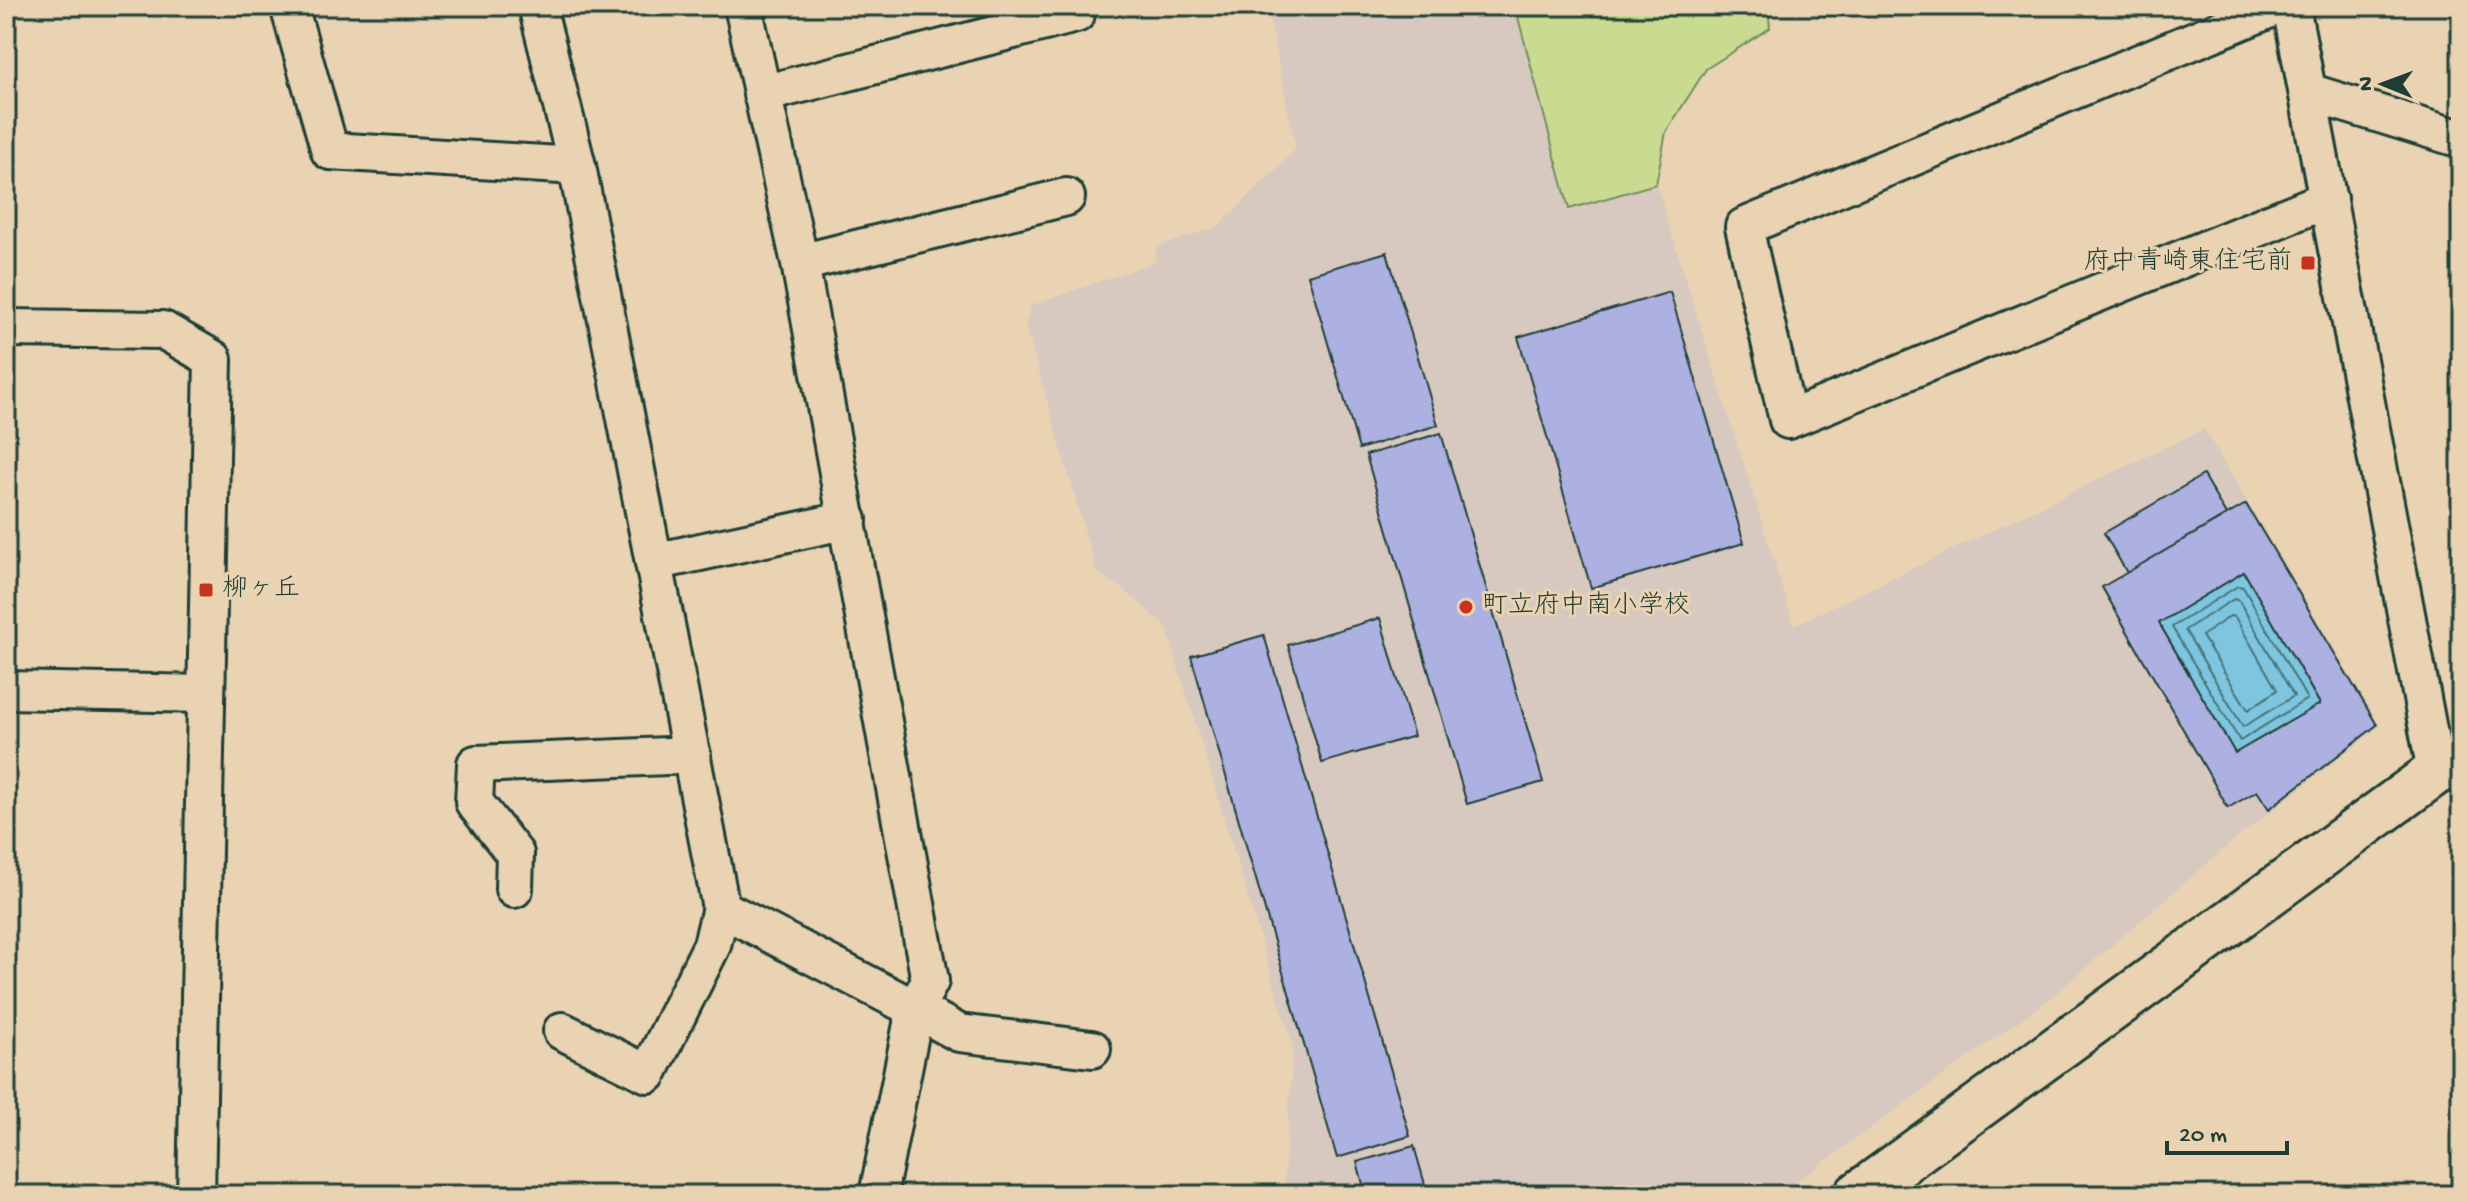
<svg xmlns="http://www.w3.org/2000/svg" width="2467" height="1201" font-family="'Gochi Hand','Klee One',sans-serif">
<rect width="100%" height="100%" fill="#e9d3b2"/>
<filter id="ink" filterUnits="userSpaceOnUse"><feTurbulence type="fractalNoise" baseFrequency=".0125" numOctaves="2"/><feDisplacementMap in="SourceGraphic" scale="16" xChannelSelector="R" yChannelSelector="G"/><feConvolveMatrix kernelMatrix="1 2 1 2 8 2 1 2 1" color-interpolation-filters="sRGB"/></filter>
<g filter="url(#ink)">
<!-- built -->
<path fill="#d7c9c0" d="M1267,6H1515L1569,208L1656,184L1794,625L2204,429L2380,726L2239,836L2052,997L1778,1195H1283L1293,1047L1166,626L1122,588L1097,573L1025,324L1032,305L1155,262L1157,247L1219,226L1296,149Z"/>
<!-- green -->
<path fill="#c8db90" stroke="#748c62" stroke-width="2" d="M1515,6H1768L1770,28L1706,69L1666,132L1656,184L1569,209Z"/>
<!-- water -->
<path fill="#7ec5df" stroke="#588f9b" stroke-width="2" d="M2244,572L2320,704L2235,753L2159,623Z"/>
<g fill="none" stroke-linecap="round" stroke-linejoin="round">
<!-- shore -->
<g stroke="#457378" stroke-width="2">
<path d="M2238,586L2243,587L2307,699L2240,741L2172,627Z"/>
<path d="M2234,599L2239,601L2294,696L2243,727L2185,630Z"/>
<path d="M2230,616L2235,617L2277,690L2248,710L2202,636Z"/>
</g>
</g>
<!-- building -->
<g fill="#acb1e2" stroke="#1f3d34" stroke-width="2" fill-rule="evenodd">
<path d="M1387,252L1438,425L1359,449L1308,275Z"/>
<path d="M1670,292L1744,543L1591,588L1518,337Z"/>
<path d="M1441,433L1543,782L1467,804L1366,455Z"/>
<path d="M2203,475L2226,515L2127,573L2104,533Z"/>
<path d="M2246,504L2377,725L2269,809L2257,791L2228,808L2102,587ZM2244,572L2320,704L2235,753L2159,623Z"/>
<path d="M1380,618L1414,736L1322,763L1288,645Z"/>
<path d="M1264,635L1410,1136L1337,1158L1191,656Z"/>
<path d="M1414,1146L1428,1195H1366L1357,1162Z"/>
</g>
<g fill="none" stroke-linecap="round" stroke-linejoin="round">
<defs>
<g id="minor">
<path d="M289,6L330,151L577,166"/>
<path d="M537,6L577,166L721,908L915,1009L878,1195"/>
<path d="M743,6L800,263L930,981L915,1009L959,1033L1092,1049"/>
<path d="M2277,6L1744,227L1788,420L2328,199"/>
<path d="M2291,6L2436,772"/>
<path d="M2308,92L2461,139"/>
<path d="M762,94L1076,14L1071,6"/>
<path d="M800,263L1066,197"/>
<path d="M6,328L163,330L213,359L196,1195"/>
<path d="M654,562L848,520"/>
<path d="M6,690L206,694"/>
<path d="M514,889L515,854L474,802L476,764L692,755"/>
<path d="M562,1031L648,1074L712,945L721,908"/>
</g>
<path id="tertiary" d="M1857,1195L2436,772L2461,764"/>
</defs>
<!-- minor casing -->
<use href="#minor" stroke="#1f3d34" stroke-width="42"/>
<!-- tertiary casing -->
<use href="#tertiary" stroke="#1f3d34" stroke-width="50"/>
<!-- minor -->
<use href="#minor" stroke="#e9d3b2" stroke-width="36"/>
<!-- tertiary -->
<use href="#tertiary" stroke="#e9d3b2" stroke-width="44"/>
</g>
</g>
<!-- markers -->
<g fill="#c8321e" stroke="#e9d3b2" stroke-width="3">
<rect x="2300" y="255" width="16" height="16" rx="4"/>
<rect x="198" y="582" width="16" height="16" rx="4"/>
<circle cx="1466" cy="607" r="8"/>
</g>
<g text-anchor="middle" dominant-baseline="central" stroke-width="6" stroke-linejoin="round" paint-order="stroke">
<!-- poi labels -->
<g font-size="26" fill="#1f3d34" stroke="#e9d3b2" text-anchor="start">
<text x="2292" y="263" text-anchor="end">府中青崎東住宅前</text>
<text x="222" y="590">柳ヶ丘</text>
<text x="1482" y="607">町立府中南小学校</text>
</g>
</g>
<!-- margin -->
<rect width="2467" height="1201" fill="none" stroke="#e9d3b2" stroke-width="32"/>
<rect x="16" y="16" width="2435" height="1169" fill="none" stroke="#1f3d34" stroke-width="3" filter="url(#ink)"/>
<!-- north arrow -->
<g transform="translate(2383 84) rotate(271)" stroke="#e9d3b2" stroke-width="6" paint-order="stroke">
<path d="M0-6L14 30L0 20L-14 30Z" fill="#1f3d34"/>
<text y="-12" font-size="22" font-weight="bold" text-anchor="middle" fill="#1f3d34">N</text>
</g>
<!-- scale -->
<path d="M2167 1141v12h120v-12" fill="none" stroke="#1f3d34" stroke-width="4"/>
<text x="2179" y="1141" font-size="24" fill="#1f3d34" stroke="#e9d3b2" stroke-width="6" paint-order="stroke">20 m</text>
</svg>
